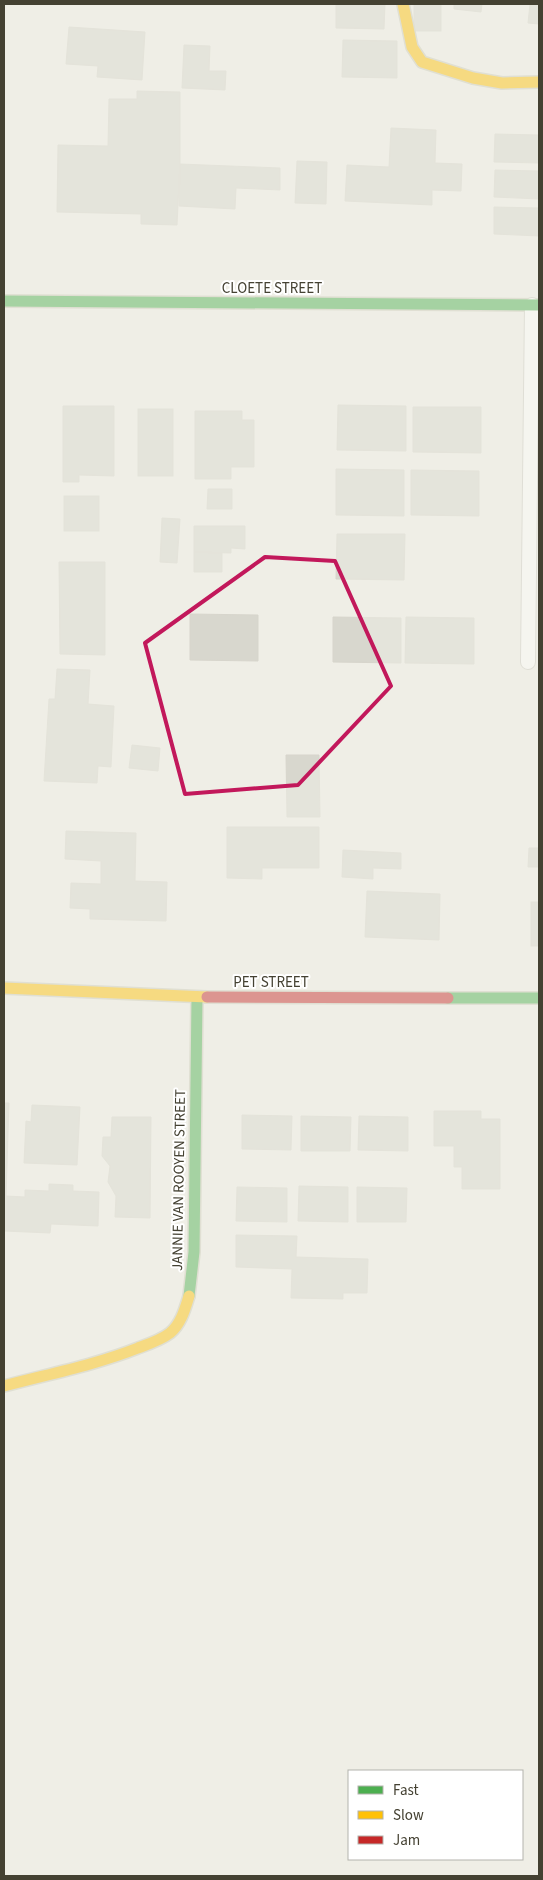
<svg xmlns="http://www.w3.org/2000/svg" width="543" height="1880" font-family="'Source Sans 3',sans-serif">
<rect width="100%" height="100%" fill="#efeee6"/>
<!-- building -->
<g fill="#d8d7ce" stroke="#d7d5cc">
<path d="M336,4H385L384,29L336,28Z"/>
<rect x="414" y="4" width="27" height="27"/>
<path d="M454,4H482L481,12L454,9Z"/>
<path d="M530,4H539V24L528,23Z"/>
<path d="M69,27L145,32L142,80L97,77L98,66L66,64Z"/>
<path d="M343,40L397,41V78L342,77Z"/>
<path d="M184,45L210,46L209,71H226L225,90L182,88Z"/>
<path d="M137,91L180,92V164L177,225L141,224V214L57,212L58,145L108,146L109,99H137Z"/>
<path d="M391,128L436,130L435,163L462,164L461,191L432,190V205L345,201L347,165L389,167Z"/>
<path d="M495,134L539,135V163L494,162Z"/>
<path d="M297,161L327,162L326,204L295,203Z"/>
<path d="M180,164L280,168V190L236,188L235,209L179,206Z"/>
<path d="M495,170L539,171V199L494,197Z"/>
<path d="M494,207L539,208V236L494,234Z"/>
<path d="M338,405L406,406V451L337,450Z"/>
<path d="M63,406H114V476L79,475V482H63Z"/>
<path d="M413,407H481V453L413,452Z"/>
<rect x="138" y="409" width="35" height="67"/>
<path d="M195,411H242V420H254V467H231V479H195Z"/>
<path d="M336,469L404,470V516L336,515Z"/>
<path d="M411,470L479,471V516L411,515Z"/>
<path d="M208,489H232V509H207Z"/>
<rect x="64" y="496" width="35" height="35"/>
<path d="M162,518L180,519L177,563L160,562Z"/>
<path d="M194,526H245V549L231,548V553L194,552Z"/>
<path d="M337,534H405L404,580L336,579Z"/>
<path d="M194,552L222,553V572H194Z"/>
<path d="M59,562H105V655L60,654Z"/>
<path d="M190,614L258,615V661L190,660Z"/>
<path d="M333,617L401,618V663L333,662Z"/>
<path d="M406,617L474,618V664L405,663Z"/>
<path d="M57,669L90,670L88,704L114,706L111,767L98,766L97,783L44,781L49,699H55Z"/>
<path d="M132,745L160,748L158,771L129,768Z"/>
<path d="M286,755H319L320,817H287Z"/>
<path d="M227,827H319V868H262V879L227,878Z"/>
<path d="M66,831L136,833L135,881L167,882L166,921L90,919V909L70,908L71,883L101,884V861L65,859Z"/>
<path d="M529,848H539V867H528Z"/>
<path d="M343,850L401,853V869L373,868V879L342,877Z"/>
<path d="M367,891L440,894L439,940L365,937Z"/>
<rect x="531" y="902" width="8" height="44"/>
<path d="M4,1103H9L6,1196L25,1197V1190L49,1191V1184L73,1185V1191L99,1192L98,1226L51,1224L50,1233L4,1231Z"/>
<path d="M32,1105L80,1107L77,1165L24,1163L26,1121L31,1122Z"/>
<path d="M434,1111H481V1119H500V1189H462V1167H454V1146H434Z"/>
<path d="M242,1115L292,1116L291,1150L242,1149Z"/>
<path d="M301,1116L351,1117L350,1151H301Z"/>
<path d="M359,1116L408,1117V1151L358,1150Z"/>
<path d="M112,1117H151L150,1218L115,1217L116,1196L108,1182L110,1166L102,1156L103,1137H111Z"/>
<path d="M299,1186L348,1187V1222L298,1221Z"/>
<path d="M237,1187L287,1188V1222L236,1221Z"/>
<path d="M357,1187L407,1188L406,1222H357Z"/>
<path d="M236,1235L297,1236L296,1257L368,1259L367,1293H343V1299L291,1298L292,1269L236,1267Z"/>
</g>
<g fill="none" stroke-linecap="round" stroke-linejoin="round">
<defs>
<path id="lane" d="M528,662L532,305"/>
<g id="fast">
<path d="M4,301L539,305"/>
<path d="M448,998H539"/>
<path d="M189,1296L194,1252L197,997"/>
</g>
<g id="slow">
<path d="M403,4L412,47L422,62L473,78L502,83L539,82"/>
<path d="M4,988L207,997"/>
<path d="M4,1386C49,1374 95,1365 138,1348C149,1344 161,1340 170,1333C181,1324 185,1309 189,1296"/>
</g>
<path id="jam" d="M207,997L448,998"/>
</defs>
<!-- lane casing -->
<use href="#lane" stroke="#cdcbc3" stroke-width="16"/>
<!-- fast casing -->
<use href="#fast" stroke="#cecdbc" stroke-width="14"/>
<!-- slow casing -->
<use href="#slow" stroke="#cecdbc" stroke-width="14"/>
<!-- jam casing -->
<use href="#jam" stroke="#cecdbc" stroke-width="14"/>
<!-- lane -->
<use href="#lane" stroke="#fdfcfb" stroke-width="14"/>
<!-- fast -->
<use href="#fast" stroke="#4caf50" stroke-width="11"/>
<!-- slow -->
<use href="#slow" stroke="#ffc107" stroke-width="11"/>
<!-- jam -->
<use href="#jam" stroke="#c62828" stroke-width="11"/>
</g>
<!-- marked area -->
<path d="M0 0H543V1880H0ZM265,557L335,561L391,686L298,785L185,794L145,643Z" fill="#efeee6" fill-opacity=".55" fill-rule="evenodd"/>
<path fill="none" stroke="#c2185b" stroke-width="4" stroke-linejoin="round" d="M265,557L335,561L391,686L298,785L185,794L145,643Z"/>
<g text-anchor="middle" dominant-baseline="central" stroke-width="4" stroke-linejoin="round" paint-order="stroke">
<!-- street labels -->
<g font-size="15" fill="#444132" stroke="#fff">
<text x="272" y="288">CLOETE STREET</text>
<text x="271" y="982">PET STREET</text>
<text transform="translate(179 1180) rotate(-89)">JANNIE VAN ROOYEN STREET</text>
</g>
</g>
<!-- border -->
<rect width="543" height="1880" fill="none" stroke="#444132" stroke-width="10"/>
<!-- legend -->
<rect x="348" y="1770" width="175" height="90" fill="#ffffff" stroke="#b4b3ad"/>
<rect x="358" y="1786" width="25" height="8" fill="#4caf50" stroke="#b4b3ad"/>
<text x="393" y="1795" font-size="15" fill="#444132">Fast</text>
<rect x="358" y="1811" width="25" height="8" fill="#ffc107" stroke="#b4b3ad"/>
<text x="393" y="1820" font-size="15" fill="#444132">Slow</text>
<rect x="358" y="1836" width="25" height="8" fill="#c62828" stroke="#b4b3ad"/>
<text x="393" y="1845" font-size="15" fill="#444132">Jam</text>
</svg>
